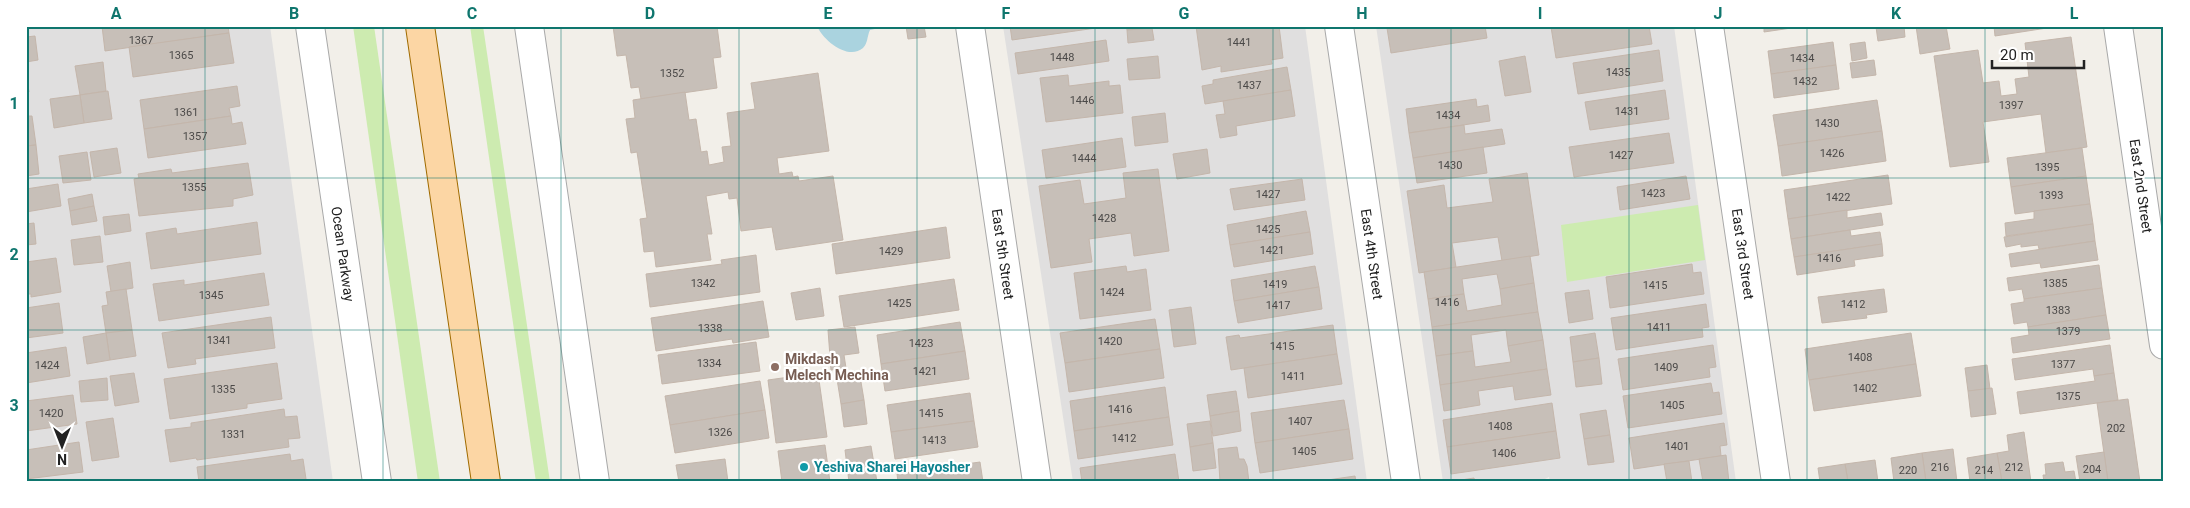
<svg xmlns="http://www.w3.org/2000/svg" width="2190" height="508" font-family="Roboto,sans-serif">
<rect width="100%" height="100%" fill="#f2efe9"/>
<!-- residential -->
<g fill="#e0dfdf">
<path d="M26,26H270L333,482H26Z"/>
<path d="M1003,26H1305L1367,482H1073Z"/>
<path d="M1376,26H1674L1736,482H1550L1549,477L1539,482H1443Z"/>
</g>
<!-- grass -->
<g fill="#cdebb0">
<path d="M353,26H374L440,482H418Z"/>
<path d="M470,26H483L550,482H536Z"/>
<path d="M1698,205L1705,260L1567,282L1561,225Z"/>
</g>
<!-- water -->
<path fill="#aad3df" d="M817,26H889L870,30C867,36 868,43 863,48C848,61 823,40 817,26Z"/>
<!-- building -->
<g fill="#c7bfb8" stroke="#c4b6ab">
<path d="M102,26H228L229,33L105,51Z"/>
<path d="M613,26H717L721,57L713,58L717,88L641,99L639,87L631,88L626,55L617,56Z"/>
<path d="M906,26H924L926,37L908,39Z"/>
<path d="M1010,26H1103V27L1012,40Z"/>
<path d="M1126,26H1152V28L1127,30Z"/>
<path d="M1196,26H1279L1283,58L1271,60L1272,64L1221,72V66L1202,70Z"/>
<path d="M1398,26H1485L1487,38L1391,53L1387,28Z"/>
<path d="M1649,26L1652,44L1556,58L1551,27Z"/>
<path d="M1764,26H1805L1764,32Z"/>
<path d="M1904,26L1905,37L1878,41L1876,27Z"/>
<path d="M1916,26H1946L1950,49L1920,54Z"/>
<path d="M1994,26H2060L1995,36Z"/>
<path d="M1152,28L1154,40L1128,43L1127,30Z"/>
<path d="M229,33L234,63L133,77L129,47Z"/>
<path d="M35,36L38,60L26,62V37Z"/>
<path d="M2071,37L2087,147L2046,153L2041,114L1983,122L1989,162L1950,167L1934,56L1978,50L1983,83L1999,81L2001,96L2017,94L2015,79L2029,77L2025,43Z"/>
<path d="M1106,40L1109,61L1018,74L1015,53Z"/>
<path d="M1833,42L1836,65L1771,74L1768,51Z"/>
<path d="M1865,42L1867,58L1852,61L1850,44Z"/>
<path d="M1659,50L1663,81L1578,94L1573,63Z"/>
<path d="M1158,56L1160,78L1129,80L1127,59Z"/>
<path d="M1525,56L1531,92L1505,96L1499,61Z"/>
<path d="M1874,60L1876,75L1852,78L1850,63Z"/>
<path d="M103,62L106,91L80,95L75,66Z"/>
<path d="M1836,65L1839,89L1774,98L1771,74Z"/>
<path d="M1287,67L1291,90L1205,104L1202,86L1213,84V80Z"/>
<path d="M818,73L829,151L777,158L779,174L792,172L793,177L798,176L799,181L833,176L843,240L776,250L772,227L741,231L737,198L729,199L728,192L706,196L712,234H707L711,260L656,267L654,251L644,252L640,219L647,218L637,152L631,153L626,119L635,118L633,100L685,92L689,120L696,119L701,152L707,151L709,165L724,162L722,147L731,146L727,113L755,109L751,83Z"/>
<path d="M26,74L29,92H26Z"/>
<path d="M1068,75L1069,86L1109,81V86L1120,85L1123,113L1046,122L1040,78Z"/>
<path d="M237,86L240,106L229,108L231,116L144,129L140,100Z"/>
<path d="M1291,90L1295,116L1236,126L1237,135L1220,138L1216,115L1225,114L1223,101Z"/>
<path d="M1665,90L1669,119L1590,130L1585,102Z"/>
<path d="M108,91L112,119L84,123L80,95Z"/>
<path d="M80,95L84,123L54,128L50,99Z"/>
<path d="M1476,99L1477,107L1488,105L1490,121L1409,133L1406,109Z"/>
<path d="M1877,100L1882,131L1778,146L1773,115Z"/>
<path d="M1165,113L1168,142L1135,146L1132,117Z"/>
<path d="M26,116H32L36,145L26,146Z"/>
<path d="M231,116L232,124L242,122L246,144L148,158L144,129Z"/>
<path d="M1464,125L1465,134L1502,129L1505,144L1413,158L1409,133Z"/>
<path d="M1882,131L1886,161L1782,176L1778,146Z"/>
<path d="M1669,133L1674,163L1574,177L1569,147Z"/>
<path d="M1122,138L1126,167L1046,178L1042,150Z"/>
<path d="M36,145L39,174L26,176V146Z"/>
<path d="M1483,147L1487,173L1417,183L1413,158Z"/>
<path d="M117,148L121,173L94,177L90,152Z"/>
<path d="M2082,148L2086,176L2011,187L2007,158Z"/>
<path d="M1207,149L1210,173L1177,179L1173,154Z"/>
<path d="M87,152L91,180L63,183L59,156Z"/>
<path d="M248,163L253,195L233,199V206L139,216L134,179L139,178L138,174L171,169L172,173Z"/>
<path d="M1158,169L1169,251L1134,256L1131,233L1089,239L1092,262L1051,268L1039,186L1080,180L1084,204L1126,198L1123,173Z"/>
<path d="M1527,173L1539,255L1502,261L1498,237L1452,243L1456,267L1419,273L1407,191L1444,185L1447,208L1493,202L1489,179Z"/>
<path d="M1888,175L1892,204L1788,219L1784,190Z"/>
<path d="M1686,176L1690,199L1620,210L1617,187Z"/>
<path d="M2086,176L2090,204L2015,214L2011,187Z"/>
<path d="M1302,179L1305,200L1234,210L1230,189Z"/>
<path d="M58,184L61,206L26,212V189Z"/>
<path d="M92,194L94,206L70,211L68,199Z"/>
<path d="M2090,204L2093,224L2006,236L2005,223L2034,219V211Z"/>
<path d="M94,206L97,221L72,225L70,211Z"/>
<path d="M1847,210V218L1881,213L1883,225L1791,239L1788,219Z"/>
<path d="M1306,211L1310,232L1230,245L1227,225Z"/>
<path d="M129,214L131,231L105,235L103,217Z"/>
<path d="M257,222L261,254L151,269L146,233L176,228L177,234Z"/>
<path d="M34,223L36,244L26,245V224Z"/>
<path d="M2093,224L2095,241L2039,249L2038,245L2021,247V244L2006,247L2004,237Z"/>
<path d="M946,227L950,258L836,274L832,244Z"/>
<path d="M1850,230L1851,236L1880,232L1882,244L1794,257L1791,239Z"/>
<path d="M1310,232L1313,254L1234,267L1230,245Z"/>
<path d="M100,236L103,262L74,265L71,240Z"/>
<path d="M2095,241L2098,260L2041,268L2040,263L2011,267L2009,254Z"/>
<path d="M1882,244L1883,256L1854,260L1855,266L1797,275L1794,257Z"/>
<path d="M756,255L760,292L650,307L646,274L722,264L721,260Z"/>
<path d="M1530,256L1534,283L1500,289L1497,274L1462,279L1464,294L1428,299L1424,272Z"/>
<path d="M56,258L61,292L31,297V294H26V262Z"/>
<path d="M130,262L133,288L111,292L107,266Z"/>
<path d="M1692,264L1693,273L1701,272L1704,294L1610,308L1606,277Z"/>
<path d="M2099,265L2102,288L2024,299L2022,289L2009,291L2007,278Z"/>
<path d="M1126,266L1127,272L1146,269L1151,310L1080,319L1074,273Z"/>
<path d="M1315,266L1319,287L1234,301L1231,280Z"/>
<path d="M264,273L269,305L159,321L153,284L184,280V285Z"/>
<path d="M954,279L959,310L844,327L839,296Z"/>
<path d="M1534,283L1538,312L1432,327L1428,299L1464,294L1467,311L1502,305L1500,289Z"/>
<path d="M1319,287L1322,309L1238,323L1234,301Z"/>
<path d="M820,288L824,316L796,320L791,293Z"/>
<path d="M2102,288L2106,315L2028,327L2027,322L2014,324L2011,304L2024,302V299Z"/>
<path d="M126,289L132,330L106,333L102,306L108,305L106,292Z"/>
<path d="M1884,289L1887,312L1866,315L1867,318L1822,323L1818,297Z"/>
<path d="M1589,290L1593,319L1569,323L1565,293Z"/>
<path d="M763,301L769,337L733,343L732,339L656,351L651,318Z"/>
<path d="M59,303L63,333L26,338V308Z"/>
<path d="M1706,304L1709,327L1702,328L1703,337L1616,350L1611,318Z"/>
<path d="M1191,307L1196,344L1174,347L1169,310Z"/>
<path d="M1538,312L1543,340L1508,346L1506,330L1471,335L1473,351L1436,356L1432,327Z"/>
<path d="M2106,315L2110,339L2013,353L2011,338L2029,335L2028,327Z"/>
<path d="M271,317L275,348L195,359L196,364L168,368L162,333Z"/>
<path d="M1155,319L1160,349L1065,363L1060,333Z"/>
<path d="M960,322L965,351L881,364L877,335Z"/>
<path d="M1333,325L1337,354L1231,370L1226,337L1239,335L1240,338Z"/>
<path d="M855,327L859,353L844,355L846,368L831,370L828,330Z"/>
<path d="M132,330L136,356L110,360L106,333Z"/>
<path d="M106,333L110,360L87,364L83,337Z"/>
<path d="M1595,333L1599,358L1573,362L1570,337Z"/>
<path d="M1911,333L1916,364L1809,380L1805,349Z"/>
<path d="M1543,340L1547,369L1440,385L1436,356L1473,351L1475,367L1511,362L1508,346Z"/>
<path d="M756,342L760,371L662,384L658,355Z"/>
<path d="M1713,345L1716,367L1709,368L1710,377L1623,390L1618,359Z"/>
<path d="M2110,345L2114,373L2094,376L2093,369L2015,380L2012,359Z"/>
<path d="M66,347L70,376L26,383V353Z"/>
<path d="M1160,349L1164,378L1069,392L1065,363Z"/>
<path d="M965,351L969,379L885,391L881,364Z"/>
<path d="M1337,354L1342,384L1248,398L1244,368Z"/>
<path d="M1599,358L1602,384L1576,387L1573,362Z"/>
<path d="M277,363L282,399L247,404V408L170,419L164,379Z"/>
<path d="M1916,364L1921,396L1814,411L1809,380Z"/>
<path d="M1987,365L1990,389L1968,391L1965,368Z"/>
<path d="M1547,369L1551,395L1515,400L1513,386L1478,391L1480,405L1444,411L1440,385Z"/>
<path d="M134,373L139,402L115,406L110,376Z"/>
<path d="M818,373L827,437L776,443L768,380Z"/>
<path d="M2114,373L2118,400L2020,414L2017,392L2095,381L2094,376Z"/>
<path d="M860,376L864,400L841,404L837,379Z"/>
<path d="M107,378L108,400L81,402L79,381Z"/>
<path d="M760,381L765,410L670,425L665,396Z"/>
<path d="M1711,383L1713,393L1719,392L1722,414L1628,428L1623,396Z"/>
<path d="M1165,387L1169,417L1074,431L1070,401Z"/>
<path d="M1992,388L1996,414L1971,417L1968,391Z"/>
<path d="M1236,391L1239,411L1210,416L1207,395Z"/>
<path d="M970,393L974,421L891,432L887,405Z"/>
<path d="M73,395L77,424L26,431V401Z"/>
<path d="M2128,399L2140,482H2108L2097,403Z"/>
<path d="M864,400L867,424L844,427L841,404Z"/>
<path d="M1344,400L1349,429L1255,443L1251,413Z"/>
<path d="M1552,403L1556,431L1447,447L1443,420Z"/>
<path d="M284,409L285,417L297,416L300,438L288,439L289,447L197,460L196,458L170,462L165,430L191,427V423Z"/>
<path d="M765,410L769,438L675,453L670,425Z"/>
<path d="M1606,410L1610,435L1584,439L1580,414Z"/>
<path d="M1239,411L1241,431L1213,436L1210,416Z"/>
<path d="M1169,417L1173,445L1078,459L1074,431Z"/>
<path d="M113,418L119,457L92,461L86,422Z"/>
<path d="M974,421L978,447L895,459L891,432Z"/>
<path d="M1210,421L1213,443L1190,447L1187,424Z"/>
<path d="M1724,423L1727,445L1720,446L1721,456L1634,469L1629,438Z"/>
<path d="M1349,429L1353,459L1260,473L1255,443Z"/>
<path d="M1556,431L1560,458L1451,474L1447,447Z"/>
<path d="M2024,432L2031,482H2002L1997,453L2009,451L2007,435Z"/>
<path d="M1610,435L1614,462L1588,465L1584,439Z"/>
<path d="M79,442L83,472L26,479V450Z"/>
<path d="M1213,443L1216,468L1193,471L1190,447Z"/>
<path d="M825,445L830,482H782L778,451Z"/>
<path d="M871,446L875,470L848,474L845,450Z"/>
<path d="M1237,447L1239,459H1244L1247,466L1249,482H1220L1218,449Z"/>
<path d="M1953,449L1957,482H1926L1922,453Z"/>
<path d="M2104,452L2108,482H2080L2076,456Z"/>
<path d="M1922,453L1926,482H1894L1891,458Z"/>
<path d="M1997,453L2002,482H1970L1967,458Z"/>
<path d="M290,454L291,461L303,459L306,479L294,482H199L197,467Z"/>
<path d="M1175,454L1179,482H1082L1080,468Z"/>
<path d="M1726,455L1729,482H1703L1699,459Z"/>
<path d="M725,459L728,482H679L676,465Z"/>
<path d="M1875,460L1878,482H1848L1845,464Z"/>
<path d="M1689,461L1692,482H1667L1664,464Z"/>
<path d="M980,462L983,482H898L897,474Z"/>
<path d="M2063,462L2065,472L2074,471L2076,482H2044L2043,475H2046L2045,464Z"/>
<path d="M1845,464L1848,482H1820L1818,468Z"/>
<path d="M875,470L877,482H849L848,474Z"/>
<path d="M1355,476L1356,482H1314Z"/>
<path d="M1474,478L1475,482H1448Z"/>
</g>
<g fill="none" stroke-linecap="round" stroke-linejoin="round">
<defs>
<g id="minor">
<path d="M310,26L377,482"/>
<path d="M529,26L595,482"/>
<path d="M970,26L1037,482"/>
<path d="M1339,26L1406,482"/>
<path d="M1709,26L1776,482"/>
<path d="M2118,26L2164,345"/>
</g>
<path id="major" d="M420,26L486,482"/>
</defs>
<!-- minor casing -->
<use href="#minor" stroke="#a9a9a9" stroke-width="30"/>
<!-- major casing -->
<use href="#major" stroke="#a06b00" stroke-width="30"/>
<!-- minor -->
<use href="#minor" stroke="#fff" stroke-width="28"/>
<!-- major -->
<use href="#major" stroke="#fcd6a4" stroke-width="28"/>
</g>
<!-- grid -->
<path fill="none" stroke="#0f766e" stroke-width="1" stroke-opacity="0.55" d="M205,26V482M383,26V482M561,26V482M739,26V482M917,26V482M1095,26V482M1273,26V482M1451,26V482M1629,26V482M1807,26V482M1985,26V482M26,178H2164M26,330H2164"/>
<!-- markers -->
<circle fill="#8d6e63" stroke="#fff" stroke-width="2" cx="775" cy="367" r="5"/>
<circle fill="#0f9aa8" stroke="#fff" stroke-width="2" cx="804" cy="467" r="5"/>
<g text-anchor="middle" dominant-baseline="central" stroke-width="4.5" stroke-linejoin="round" paint-order="stroke">
<!-- number labels -->
<g font-size="11" fill="#4b4948">
<text x="141" y="40">1367</text>
<text x="1239" y="42">1441</text>
<text x="181" y="55">1365</text>
<text x="1062" y="57">1448</text>
<text x="1802" y="58">1434</text>
<text x="1618" y="72">1435</text>
<text x="672" y="73">1352</text>
<text x="1805" y="81">1432</text>
<text x="1249" y="85">1437</text>
<text x="1082" y="100">1446</text>
<text x="2011" y="105">1397</text>
<text x="1627" y="111">1431</text>
<text x="186" y="112">1361</text>
<text x="1448" y="115">1434</text>
<text x="1827" y="123">1430</text>
<text x="195" y="136">1357</text>
<text x="1832" y="153">1426</text>
<text x="1621" y="155">1427</text>
<text x="1084" y="158">1444</text>
<text x="1450" y="165">1430</text>
<text x="2047" y="167">1395</text>
<text x="194" y="187">1355</text>
<text x="1653" y="193">1423</text>
<text x="1268" y="194">1427</text>
<text x="2051" y="195">1393</text>
<text x="1838" y="197">1422</text>
<text x="1104" y="218">1428</text>
<text x="1268" y="229">1425</text>
<text x="1272" y="250">1421</text>
<text x="891" y="251">1429</text>
<text x="1829" y="258">1416</text>
<text x="703" y="283">1342</text>
<text x="2055" y="283">1385</text>
<text x="1275" y="284">1419</text>
<text x="1655" y="285">1415</text>
<text x="1112" y="292">1424</text>
<text x="211" y="295">1345</text>
<text x="1447" y="302">1416</text>
<text x="899" y="303">1425</text>
<text x="1853" y="304">1412</text>
<text x="1278" y="305">1417</text>
<text x="2058" y="310">1383</text>
<text x="1659" y="327">1411</text>
<text x="710" y="328">1338</text>
<text x="2068" y="331">1379</text>
<text x="219" y="340">1341</text>
<text x="1110" y="341">1420</text>
<text x="921" y="343">1423</text>
<text x="1282" y="346">1415</text>
<text x="1860" y="357">1408</text>
<text x="709" y="363">1334</text>
<text x="2063" y="364">1377</text>
<text x="47" y="365">1424</text>
<text x="1666" y="367">1409</text>
<text x="925" y="371">1421</text>
<text x="1293" y="376">1411</text>
<text x="1865" y="388">1402</text>
<text x="223" y="389">1335</text>
<text x="2068" y="396">1375</text>
<text x="1672" y="405">1405</text>
<text x="1120" y="409">1416</text>
<text x="51" y="413">1420</text>
<text x="931" y="413">1415</text>
<text x="1300" y="421">1407</text>
<text x="1500" y="426">1408</text>
<text x="2116" y="428">202</text>
<text x="720" y="432">1326</text>
<text x="233" y="434">1331</text>
<text x="1124" y="438">1412</text>
<text x="934" y="440">1413</text>
<text x="1677" y="446">1401</text>
<text x="1304" y="451">1405</text>
<text x="1504" y="453">1406</text>
<text x="1940" y="467">216</text>
<text x="2014" y="467">212</text>
<text x="2092" y="469">204</text>
<text x="1908" y="470">220</text>
<text x="1984" y="470">214</text>
</g>
<!-- street labels -->
<g font-size="14" fill="#222" stroke="#fff">
<text transform="translate(2141 186) rotate(82)">East 2nd Street</text>
<text transform="translate(343 254) rotate(82)">Ocean Parkway</text>
<text transform="translate(1003 254) rotate(82)">East 5th Street</text>
<text transform="translate(1372 254) rotate(82)">East 4th Street</text>
<text transform="translate(1743 254) rotate(82)">East 3rd Street</text>
</g>
<!-- education labels -->
<g font-size="14" font-weight="bold" fill="#785e54" stroke="#fff" text-anchor="start">
<text x="785" y="359">Mikdash<tspan x="785" dy="16">Melech Mechina</tspan></text>
</g>
<!-- culture labels -->
<g font-size="14" font-weight="bold" fill="#0d838f" stroke="#fff" text-anchor="start">
<text x="814" y="467">Yeshiva Sharei Hayosher</text>
</g>
</g>
<!-- border -->
<rect width="2190" height="508" fill="none" stroke="#ffffff" stroke-width="55"/>
<!-- north arrow -->
<g transform="translate(62 446) rotate(180)" stroke="#ffffff" stroke-width="4" paint-order="stroke">
<path d="M0-4L9 19L0 12L-9 19Z" fill="#222222"/>
<text y="-8" font-size="14" font-weight="bold" text-anchor="middle" fill="#222222">N</text>
</g>
<!-- scale -->
<path d="M1992 60v8h92v-8" fill="none" stroke="#222222" stroke-width="2.5"/>
<text x="2000" y="60" font-size="15" fill="#222222" stroke="#ffffff" stroke-width="4" paint-order="stroke">20 m</text>
<rect x="28" y="28" width="2134" height="452" fill="none" stroke="#0f766e" stroke-width="2"/>
<g font-size="16" text-anchor="middle" font-weight="bold" fill="#0f766e">
<text x="116" y="19">A</text>
<text x="294" y="19">B</text>
<text x="472" y="19">C</text>
<text x="650" y="19">D</text>
<text x="828" y="19">E</text>
<text x="1006" y="19">F</text>
<text x="1184" y="19">G</text>
<text x="1362" y="19">H</text>
<text x="1540" y="19">I</text>
<text x="1718" y="19">J</text>
<text x="1896" y="19">K</text>
<text x="2074" y="19">L</text>
<text x="14" y="109">1</text>
<text x="14" y="260">2</text>
<text x="14" y="411">3</text>
</g>
</svg>
